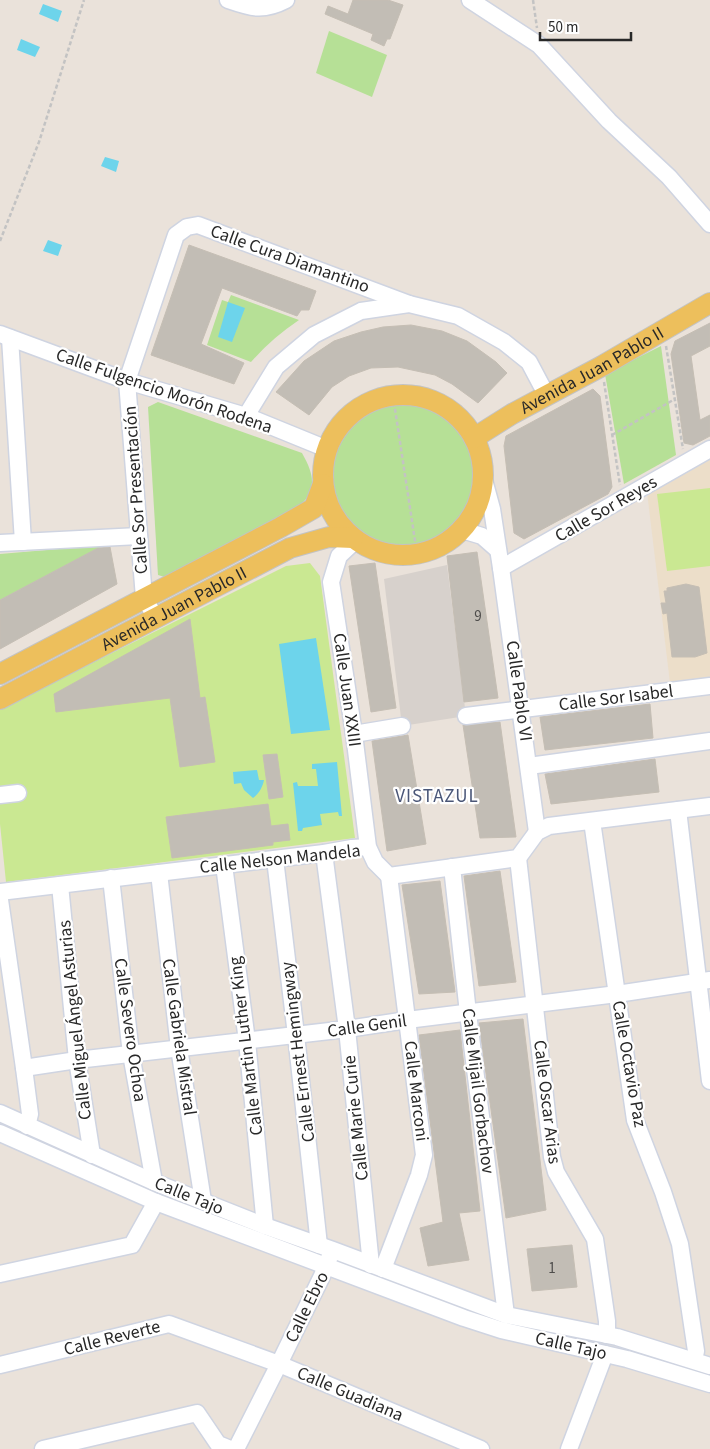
<svg xmlns="http://www.w3.org/2000/svg" width="710" height="1449" font-family="'Source Sans 3',sans-serif">
<rect width="100%" height="100%" fill="#eae2da"/>
<!-- education -->
<path fill="#ecdec9" d="M710,457V677L670,683L647,492Z"/>
<!-- green -->
<g fill="#b6e096">
<path d="M329,31L387,55L372,97L316,73Z"/>
<path d="M231,295L299,320C281,332 265,346 251,362L207,345L222,300L228,302Z"/>
<path d="M661,346L676,455L624,484L605,374Z"/>
<circle cx="402" cy="474" r="79"/>
<path d="M158,402L302,453C316,478 317,492 294,511L168,578L158,575L148,407Z"/>
<path d="M105,545L0,600V554Z"/>
</g>
<!-- pitch -->
<g fill="#cae892">
<path d="M710,488V566L667,571L657,494Z"/>
<path d="M310,563L320,576L355,838L6,882L0,824V709L286,566Z"/>
</g>
<!-- plaza -->
<path fill="#d7d1cc" d="M447,565L466,716L402,726L384,579Z"/>
<!-- water -->
<g fill="#6dd4eb">
<path d="M43,4L62,11L58,22L39,14Z"/>
<path d="M21,39L40,47L35,57L17,50Z"/>
<path d="M105,157L119,161L116,172L101,166Z"/>
<path d="M48,240L62,245L58,256L43,251Z"/>
<path d="M228,302L245,308L232,342L218,337Z"/>
<path d="M316,638L330,730L291,734L279,644Z"/>
<path d="M337,762L342,816H339L338,812L320,814L322,825L303,828L302,831H298L293,783L297,782L298,786H318L316,769H312V764Z"/>
<path d="M257,770L259,780H264C263,786 259,794 253,798L244,790L241,783L234,784L233,772Z"/>
</g>
<!-- building -->
<g fill="#c2bdb5" stroke="#c5beb4">
<path d="M353,0H388L403,5L390,39H387L384,46L371,40L373,34L325,14L328,6L348,14Z"/>
<path d="M189,245L316,291L309,310H301L297,316L222,288L201,344L244,363L234,384L151,355Z"/>
<path d="M710,323V346L691,356L700,420L710,415V436L693,445L684,443L671,354L675,341Z"/>
<path d="M411,325L442,331L467,341L496,362L507,373L478,403L452,384L435,375L398,367L371,368L349,376L332,387L309,415L276,392L304,361L334,341L361,332L383,327Z"/>
<path d="M593,389L600,396L612,487L608,494L524,539L514,533L504,446L506,436Z"/>
<path d="M110,547L117,584L0,649V600L98,548Z"/>
<path d="M477,552L498,698L464,702L447,556Z"/>
<path d="M375,563L396,708L371,712L349,566Z"/>
<path d="M686,584L699,587L707,653L695,657H672L667,613L663,614L661,603H666L664,591H667V588Z"/>
<path d="M190,619L200,698L205,697L215,762L180,767L170,698L56,712L54,694Z"/>
<path d="M650,704L653,738L545,750L540,717Z"/>
<path d="M500,722L516,837L480,838L463,725Z"/>
<path d="M408,735L426,844L387,851L372,741Z"/>
<path d="M277,754L283,797L269,799L263,755Z"/>
<path d="M655,759L659,792L551,804L545,774Z"/>
<path d="M268,804L271,826L288,824L290,840L273,842V845L172,858L166,817Z"/>
<path d="M500,871L516,982L479,986L464,876Z"/>
<path d="M440,881L455,992L419,994L402,885Z"/>
<path d="M523,1019L546,1210L506,1218L479,1023Z"/>
<path d="M460,1030L480,1211L459,1213L469,1260L428,1266L420,1228L443,1222L419,1035Z"/>
<path d="M572,1245L577,1287L532,1291L527,1249Z"/>
</g>
<g fill="none" stroke-linecap="round" stroke-linejoin="round">
<defs>
<g id="minor">
<path d="M228,0C251,8 263,12 286,0"/>
<path d="M470,0L539,45L609,121L669,177L710,224"/>
<path d="M0,334L127,381L246,416L327,449"/>
<path d="M10,338L23,542"/>
<path d="M246,416L276,367L314,335L361,311L409,304L458,316L504,342L529,362L547,396"/>
<path d="M483,476L492,509L501,568L537,832"/>
<path d="M462,530L482,536L498,550"/>
<path d="M356,540L339,556L331,582L354,734L368,847L375,862L389,876L518,858L537,832L549,826L710,806"/>
<path d="M0,543L139,536"/>
<path d="M501,568L710,449"/>
<path d="M156,618L144,598L127,381L176,235L187,227L198,225L409,304"/>
<path d="M466,716L710,686"/>
<path d="M354,734L402,726"/>
<path d="M529,766L710,741"/>
<path d="M0,795L18,793"/>
<path d="M678,810L710,1081"/>
<path d="M592,821L635,1120L663,1192L680,1244L696,1351L694,1360"/>
<path d="M324,853L347,1029L371,1265"/>
<path d="M518,858L552,1157L556,1172L595,1239L607,1321V1335"/>
<path d="M275,859L296,1035L319,1245"/>
<path d="M224,865L247,1041L265,1226"/>
<path d="M452,867L468,1013L506,1315"/>
<path d="M159,873L179,1048L203,1201"/>
<path d="M111,878L131,1054L154,1182"/>
<path d="M60,885L77,1060L92,1155"/>
<path d="M0,892L324,853L352,848L368,847"/>
<path d="M0,900L24,1068L30,1114L27,1126"/>
<path d="M24,1068L77,1060L347,1029L407,1020L617,994L710,980"/>
<path d="M0,1113L154,1182L265,1226L333,1250L506,1315L617,1337L710,1366"/>
<path d="M0,1133L156,1202L464,1318L501,1330L627,1359L710,1384"/>
<path d="M383,1269L419,1175L424,1155L389,876"/>
<path d="M0,1274L132,1245L156,1202"/>
<path d="M0,1365L169,1324L279,1364L322,1276L330,1256"/>
<path d="M43,1449L197,1413L218,1444L230,1449"/>
<path d="M236,1449L279,1364L481,1449"/>
<path d="M569,1449L605,1354"/>
</g>
<g id="major">
<circle cx="403" cy="475" r="80"/>
<path id="s1" d="M474,438L512,414L602,366L710,303"/>
<path d="M0,674L281,527L314,508L323,484"/>
<path id="s2" d="M0,699L290,548L329,537L353,538"/>
</g>
</defs>
<!-- minor casing -->
<use href="#minor" stroke="#cfd4e1" stroke-width="19"/>
<!-- major casing -->
<use href="#major" stroke="#c3c3c3" stroke-width="22"/>
<!-- path -->
<g stroke="#c3c3c3" stroke-width="2.5" stroke-dasharray="4 2.5" stroke-linecap="butt">
<path d="M533,0L537,28"/>
<path d="M0,241L39,142L84,0"/>
<path d="M666,346L683,449"/>
<path d="M604,382L620,485"/>
<path d="M393,396L417,554"/>
<path d="M612,435L675,399"/>
</g>
<!-- minor -->
<use href="#minor" stroke="#fff" stroke-width="16"/>
<!-- major -->
<use href="#major" stroke="#edbf5c" stroke-width="20"/>
</g>
<g text-anchor="middle" dominant-baseline="central" stroke-width="4.5" stroke-linejoin="round" paint-order="stroke">
<!-- number labels -->
<g font-size="15" fill="#4e4d4b">
<text x="478" y="616">9</text>
<text x="552" y="1268">1</text>
</g>
<!-- street labels -->
<g font-size="18" fill="#282828" stroke="#fff">
<text transform="translate(290 259) rotate(20)">Calle Cura Diamantino</text>
<text stroke="none"><textPath href="#s1" startOffset="136">Avenida Juan Pablo II</textPath></text>
<text transform="translate(164 391) rotate(19)">Calle Fulgencio Morón Rodena</text>
<text transform="translate(136 490) rotate(-94)">Calle Sor Presentación</text>
<text transform="translate(606 509) rotate(-30)">Calle Sor Reyes</text>
<text stroke="none"><textPath href="#s2" startOffset="196">Avenida Juan Pablo II</textPath></text>
<text transform="translate(347 690) rotate(82)">Calle Juan XXIII</text>
<text transform="translate(519 691) rotate(82)">Calle Pablo VI</text>
<text transform="translate(616 698) rotate(-7)">Calle Sor Isabel</text>
<text transform="translate(280 859) rotate(-6)">Calle Nelson Mandela</text>
<text transform="translate(75 1020) rotate(-96)">Calle Miguel Ángel Asturias</text>
<text transform="translate(367 1026) rotate(-8)">Calle Genil</text>
<text transform="translate(130 1030) rotate(82)">Calle Severo Ochoa</text>
<text transform="translate(179 1037) rotate(82)">Calle Gabriela Mistral</text>
<text transform="translate(246 1046) rotate(-97)">Calle Martin Luther King</text>
<text transform="translate(298 1052) rotate(-97)">Calle Ernest Hemingway</text>
<text transform="translate(629 1064) rotate(80)">Calle Octavio Paz</text>
<text transform="translate(416 1091) rotate(83)">Calle Marconi</text>
<text transform="translate(478 1091) rotate(83)">Calle Mijail Gorbachov</text>
<text transform="translate(547 1102) rotate(83)">Calle Oscar Arias</text>
<text transform="translate(356 1118) rotate(-96)">Calle Marie Curie</text>
<text transform="translate(189 1196) rotate(22)">Calle Tajo</text>
<text transform="translate(307 1307) rotate(-64)">Calle Ebro</text>
<text transform="translate(112 1338) rotate(-14)">Calle Reverte</text>
<text transform="translate(571 1346) rotate(13)">Calle Tajo</text>
<text transform="translate(350 1394) rotate(23)">Calle Guadiana</text>
</g>
<!-- neighbourhood labels -->
<g font-size="19" letter-spacing="1" fill="#4a5677" stroke="#fff">
<text x="437" y="796">VISTAZUL</text>
</g>
</g>
<!-- scale -->
<path d="M540 32v8h91v-8" fill="none" stroke="#282828" stroke-width="2.5"/>
<text x="548" y="32" font-size="15" fill="#282828" stroke="#ffffff" stroke-width="4" paint-order="stroke">50 m</text>
</svg>
